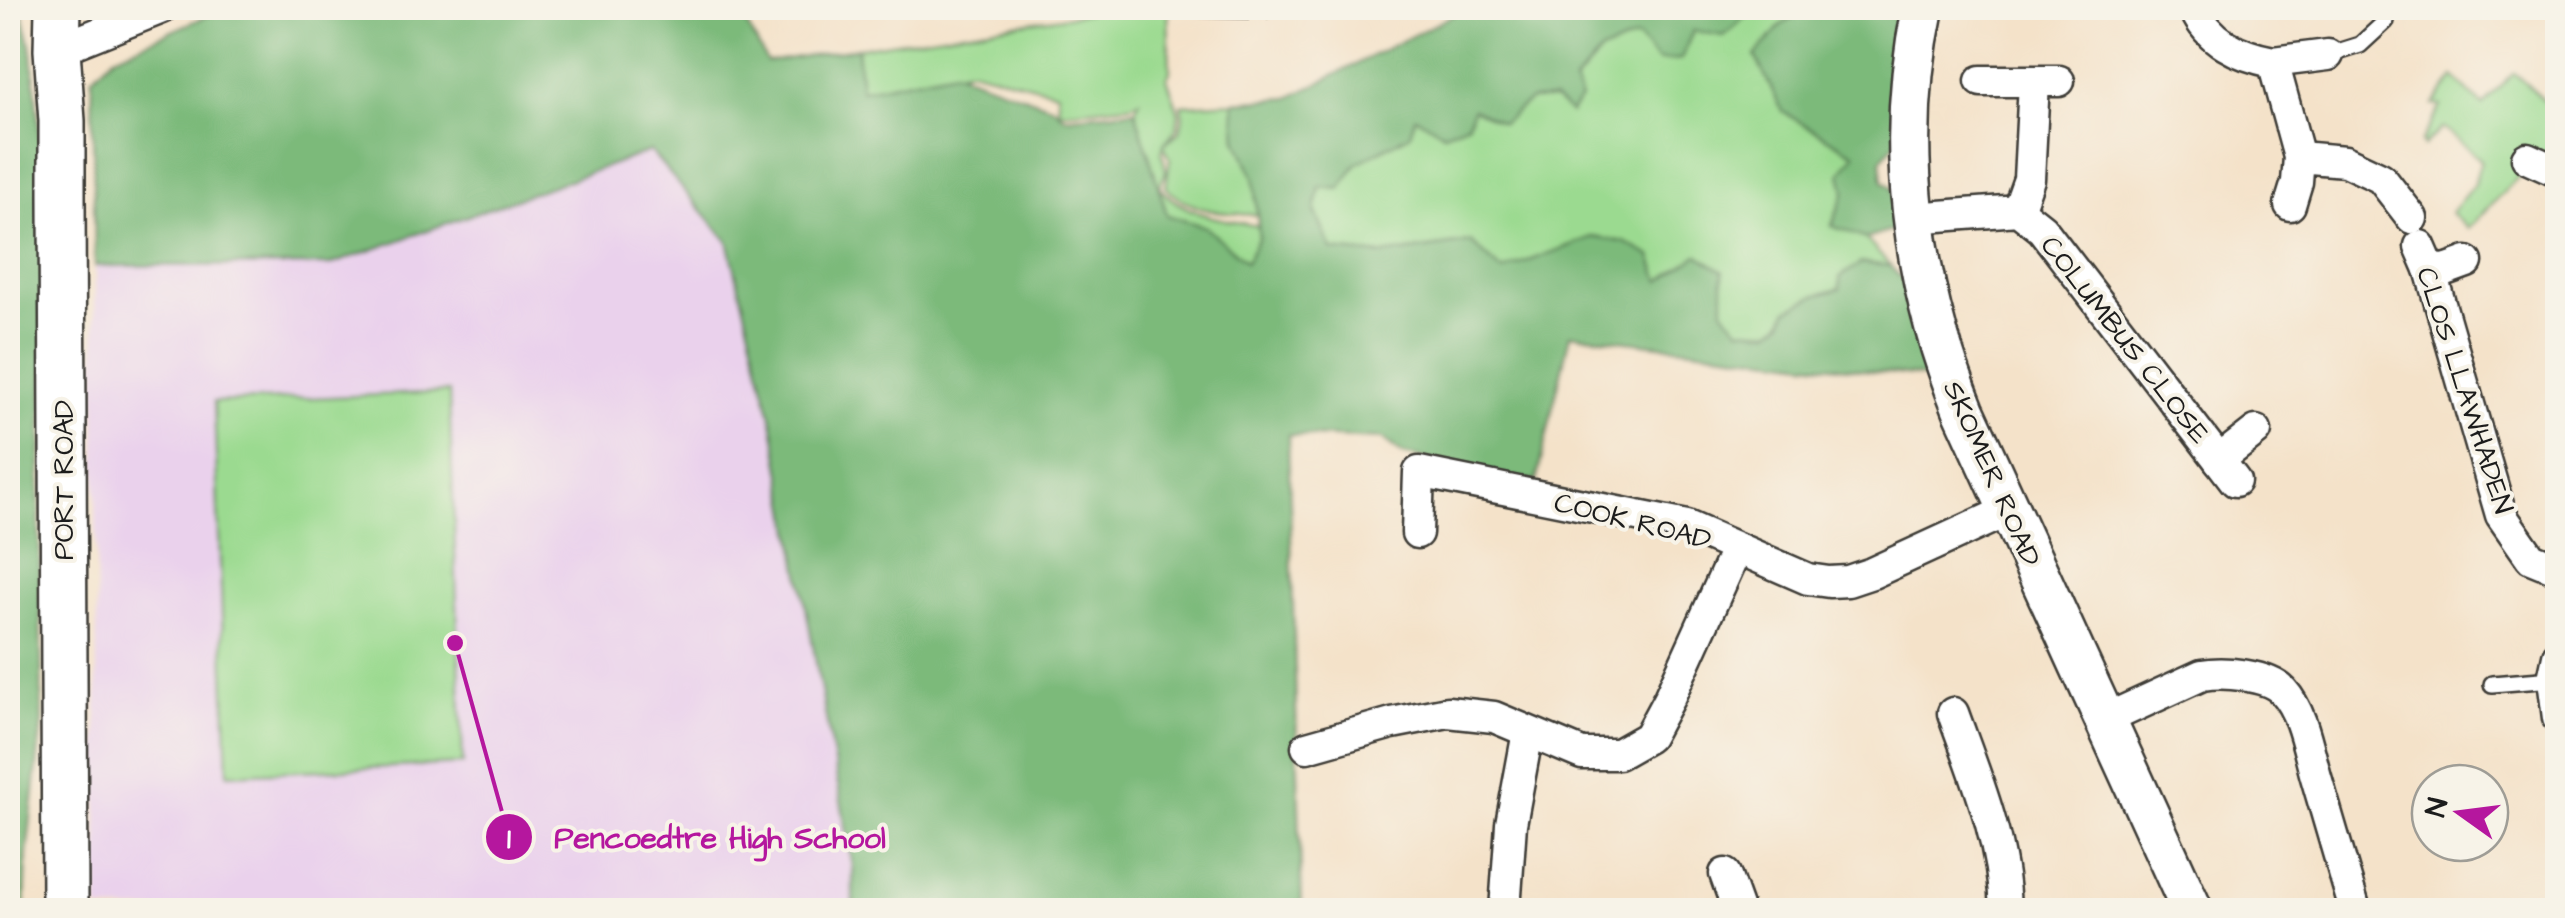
<svg xmlns="http://www.w3.org/2000/svg" width="2565" height="918" font-family="'Architects Daughter',sans-serif">
<rect width="100%" height="100%" fill="#f7f3e8"/>
<filter id="ink" filterUnits="userSpaceOnUse"><feTurbulence type="fractalNoise" baseFrequency=".01" numOctaves="2"/><feDisplacementMap in="SourceGraphic" scale="20" xChannelSelector="R" yChannelSelector="G"/><feConvolveMatrix kernelMatrix="1 2 1 2 8 2 1 2 1" color-interpolation-filters="sRGB"/></filter>
<filter id="wash" filterUnits="userSpaceOnUse"><feTurbulence type="fractalNoise" baseFrequency=".0048" numOctaves="4" result="noise"/><feDisplacementMap in="SourceGraphic" scale="40" xChannelSelector="R" yChannelSelector="G"/><feGaussianBlur stdDeviation="2.25" result="paint"/><feColorMatrix in="noise" values="0 0 0 0 0 0 0 0 0 0 0 0 0 0 0 0 0 1.4 0 .05"/><feComposite in="paint" operator="in"/></filter>
<g filter="url(#wash)">
<rect width="100%" height="100%" fill="#f4e2c9"/>
<!-- built -->
<polygon fill="#ead1ec" points="650,151 728,241 772,420 853,867 853,910 98,910 95,266 330,264"/>
<!-- green -->
<g fill="#9bda90" stroke="#5c7b56" stroke-width="2.5">
<path d="M1089,8H1168L1170,72L1167,78L1179,113L1177,128L1163,145L1180,131L1183,116L1181,105L1234,102L1237,139L1254,177L1257,215C1228,214 1186,211 1166,187L1170,158L1164,146L1162,151L1166,172L1159,188C1187,216 1221,219 1258,226L1259,237L1246,263L1206,227L1167,215L1135,110L1140,100L1131,105L1059,112L1057,92L971,69L860,90L857,48L1089,13Z"/>
<path d="M1753,8H1810L1781,25L1783,112L1856,154L1845,192L1832,225L1866,239L1890,266L1861,263L1840,289L1814,296L1788,310C1779,336 1763,330 1740,329L1722,310L1659,281L1624,242L1592,237L1502,271L1471,242L1382,255L1332,250L1315,211L1320,187L1340,189L1356,164L1410,134L1415,117L1530,100L1554,99L1574,83L1600,52L1637,37L1693,31Z"/>
<polygon points="2514,73 2549,105 2557,97 2557,150 2535,154 2525,170 2468,229 2451,213 2474,184 2481,160 2443,128 2423,146 2421,143 2441,106 2433,105 2454,77 2482,105"/>
<polygon points="449,392 463,764 228,774 214,402"/>
</g>
<!-- forest -->
<g fill="#7cba7a" stroke="#4c6b4b" stroke-width="2.5">
<polygon points="8,8 21,8 32,52 39,129 45,355 39,496 42,722 27,853 25,910 8,910"/>
<polygon points="225,8 738,8 767,62 857,48 861,90 954,71 1054,107 1065,117 1135,110 1167,215 1206,227 1246,262 1259,237 1254,177 1237,139 1234,102 1289,98 1453,15 1462,8 1756,8 1724,36 1693,31 1681,59 1658,61 1637,37 1601,52 1574,82 1581,99 1570,113 1554,99 1530,100 1503,123 1473,109 1468,123 1444,133 1415,117 1410,134 1356,164 1340,189 1320,187 1315,211 1332,250 1382,255 1471,242 1502,271 1592,237 1624,242 1651,256 1660,281 1698,255 1723,271 1723,310 1740,329 1770,331 1783,322 1787,310 1814,296 1840,289 1840,277 1861,263 1890,266 1904,281 1930,378 1570,334 1536,482 1403,454 1383,439 1288,435 1302,910 853,910 853,867 772,420 728,241 650,151 330,265 95,266 92,77 114,56"/>
<polygon points="1810,8 1898,8 1893,16 1909,50 1898,139 1881,160 1883,181 1892,188 1898,229 1866,239 1832,226 1845,192 1841,173 1855,154 1783,112 1755,56 1781,25"/>
</g>
</g>
<g filter="url(#ink)">
<g fill="none" stroke-linecap="round" stroke-linejoin="round">
<defs>
<g id="lane">
<polyline points="1198,9 1264,10 1275,8"/>
<polyline points="2328,55 2360,45 2386,21"/>
<polyline points="2492,684 2553,679"/>
</g>
<g id="street">
<path d="M2194,8C2209,42 2238,55 2273,62L2299,157L2297,182L2290,205"/>
<polyline points="57,50 162,8"/>
<polyline points="2273,62 2328,55"/>
<polyline points="1981,81 2059,81"/>
<polyline points="2299,157 2345,161 2381,178 2412,218"/>
<polyline points="2527,158 2558,172"/>
<polyline points="2018,210 2029,179 2034,82"/>
<polyline points="1913,218 2018,210 2042,229 2219,460"/>
<polyline points="2420,246 2430,269 2501,515 2531,558 2558,569"/>
<polyline points="2430,269 2445,270 2467,262"/>
<polyline points="2235,481 2219,460 2256,431"/>
<polyline points="1417,533 1419,472 1687,526 1808,579 1829,582 1848,581 1872,573 2009,510"/>
<polyline points="2558,656 2553,679 2558,718"/>
<path d="M1953,713C1976,777 2003,841 2005,910"/>
<path d="M2104,720L2202,675C2223,671 2268,675 2283,691C2303,713 2308,749 2316,777C2329,821 2342,866 2355,910"/>
<polyline points="1307,747 1392,723 1448,712 1494,717 1582,754 1618,754 1648,737 1669,698 1737,548"/>
<polyline points="1725,874 1738,910"/>
<polyline points="1505,910 1511,824 1528,732"/>
</g>
<path id="secondary" d="M1923,8C1894,143 1912,283 1964,411L2192,910"/>
<polyline id="primary" points="58,8 57,50 62,121 62,196 65,910"/>
</defs>
<!-- lane casing -->
<use href="#lane" stroke="#3c3a36" stroke-width="20"/>
<!-- street casing -->
<use href="#street" stroke="#3c3a36" stroke-width="35"/>
<!-- secondary casing -->
<use href="#secondary" stroke="#3c3a36" stroke-width="45"/>
<!-- primary casing -->
<use href="#primary" stroke="#3c3a36" stroke-width="50"/>
<!-- lane -->
<use href="#lane" stroke="#fff" stroke-width="15"/>
<!-- street -->
<use href="#street" stroke="#fff" stroke-width="30"/>
<!-- secondary -->
<use href="#secondary" stroke="#fff" stroke-width="40"/>
<!-- primary -->
<use href="#primary" stroke="#fff" stroke-width="45"/>
</g>
</g>
<g text-anchor="middle" stroke-width="8" stroke-linejoin="round" paint-order="stroke">
<!-- street labels -->
<g font-size="28" fill="#1c1c1c" stroke="#f7f3e8">
<text transform="translate(2126 339) rotate(52)" y="10">COLUMBUS CLOSE</text>
<text transform="translate(2466 390) rotate(72)" y="10">CLOS LLAWHADEN</text>
<text transform="translate(1993 473) rotate(66)" y="10">SKOMER ROAD</text>
<text transform="translate(63 480) rotate(-90)" y="10">PORT ROAD</text>
<text transform="translate(1633 520) rotate(14)" y="10">COOK ROAD</text>
</g>
</g>
<!-- callouts -->
<path fill="none" stroke="#b5179e" stroke-width="4" d="M455 643L509 837"/>
<g fill="#b5179e" stroke="#f7f3e8" stroke-width="4">
<circle cx="455" cy="643" r="10"/>
<circle cx="509" cy="837" r="25"/>
</g>
<g font-size="30" text-anchor="middle" font-weight="bold" fill="#fff">
<text x="509" y="848">1</text>
</g>
<g font-size="30" text-anchor="middle" font-weight="bold" fill="#b5179e" stroke="#f7f3e8" stroke-width="8" stroke-linejoin="round" paint-order="stroke">
<text x="720" y="848">Pencoedtre High School</text>
</g>
<!-- margin -->
<rect width="2565" height="918" fill="none" stroke="#f7f3e8" stroke-width="40"/>
<!-- north arrow -->
<g transform="translate(2460 813) rotate(284)"><circle r="48" fill="#f7f3e8" stroke="#9f9d96" stroke-width="2.5"/>
<path d="M0-8L18 38L0 25L-18 38Z" fill="#b5179e"/>
<text y="-15" font-size="28" font-weight="bold" text-anchor="middle" fill="#1c1c1c">N</text>
</g>
</svg>
